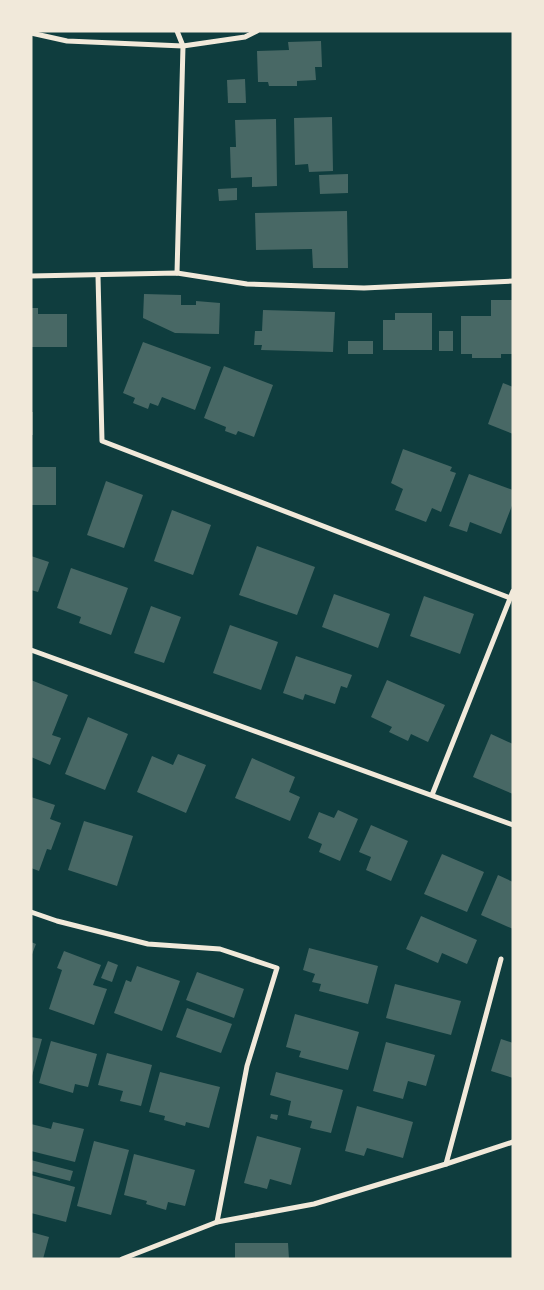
<svg xmlns="http://www.w3.org/2000/svg" width="544" height="1290" font-family="'Source Sans 3',sans-serif">
<rect width="100%" height="100%" fill="#0f3d3e"/>
<!-- building -->
<g fill="#486865">
<polygon points="321,41 322,67 315,67 316,80 297,81 297,86 269,86 268,82 258,82 257,51 289,50 288,42"/>
<polygon points="245,79 246,103 228,103 227,80"/>
<polygon points="332,117 333,171 309,172 308,164 295,165 294,118"/>
<polygon points="276,119 277,186 252,187 252,177 231,178 230,147 236,147 235,120"/>
<polygon points="348,174 348,193 320,194 319,175"/>
<polygon points="237,188 237,200 219,201 218,189"/>
<polygon points="347,211 348,268 313,268 312,249 256,250 255,213"/>
<polygon points="144,294 181,295 181,305 196,305 196,301 220,303 219,334 175,333 143,318"/>
<polygon points="491,300 512,300 512,354 501,354 501,358 472,358 472,354 461,354 461,316 491,316"/>
<polygon points="31,308 38,308 38,314 67,314 67,347 31,347"/>
<polygon points="263,310 335,312 333,352 261,350 262,345 254,345 255,331 262,331"/>
<polygon points="395,313 432,313 432,350 383,350 383,320 395,320"/>
<rect x="439" y="331" width="14" height="20"/>
<rect x="348" y="341" width="25" height="13"/>
<polygon points="143,342 211,367 195,410 162,397 158,406 150,403 148,409 133,403 135,398 123,393"/>
<polygon points="224,366 273,385 254,437 238,431 236,435 225,431 226,427 204,418"/>
<polygon points="503,383 513,387 513,434 488,424"/>
<rect x="31" y="412" width="2" height="23"/>
<polygon points="403,449 452,467 450,471 456,473 441,512 432,508 426,522 395,510 403,489 391,483"/>
<rect x="31" y="467" width="25" height="38"/>
<polygon points="469,474 513,490 513,503 501,534 470,522 467,532 449,526"/>
<polygon points="106,481 143,495 124,548 87,535"/>
<polygon points="172,510 211,525 193,575 154,561"/>
<polygon points="257,546 315,567 297,615 239,595"/>
<polygon points="31,556 49,562 38,592 31,590"/>
<polygon points="71,568 128,588 111,635 79,623 81,617 57,608"/>
<polygon points="334,594 390,614 378,648 322,627"/>
<polygon points="424,596 474,614 460,654 410,636"/>
<polygon points="151,606 181,617 164,663 134,653"/>
<polygon points="230,625 278,642 261,690 213,673"/>
<polygon points="296,656 352,675 347,688 341,686 335,704 305,694 303,700 283,693"/>
<polygon points="31,680 68,695 52,735 61,738 50,765 31,757"/>
<polygon points="387,680 445,705 428,742 411,734 408,741 389,732 392,727 371,717"/>
<polygon points="88,717 128,734 105,790 65,774"/>
<polygon points="491,734 513,744 513,794 473,777"/>
<polygon points="178,754 206,765 186,813 137,792 152,756 173,765"/>
<polygon points="252,758 295,777 289,792 300,797 290,821 235,798"/>
<polygon points="31,797 55,805 50,819 61,823 51,850 47,849 39,871 31,868"/>
<polygon points="338,810 358,819 340,861 319,852 322,844 308,838 319,812 334,818"/>
<polygon points="84,821 133,836 117,886 68,870"/>
<polygon points="371,825 408,841 391,881 366,870 371,857 359,852"/>
<polygon points="442,854 484,872 467,912 424,894"/>
<polygon points="498,875 513,882 513,929 481,915"/>
<polygon points="421,916 477,940 467,964 442,953 438,963 406,949"/>
<polygon points="31,942 36,944 31,957"/>
<polygon points="309,948 378,966 368,1004 319,991 321,984 312,982 315,974 303,970"/>
<polygon points="64,951 101,965 93,985 107,989 94,1025 49,1009 62,970 57,968"/>
<polygon points="108,961 118,965 112,982 101,978"/>
<polygon points="137,966 180,981 162,1031 114,1013 126,980 131,982"/>
<polygon points="197,972 244,989 234,1018 186,1000"/>
<polygon points="395,984 461,1001 451,1035 386,1018"/>
<polygon points="187,1008 232,1024 221,1053 176,1037"/>
<polygon points="295,1014 359,1032 348,1070 299,1057 301,1051 286,1047"/>
<polygon points="31,1037 42,1039 32,1076 31,1075"/>
<polygon points="501,1039 513,1043 513,1078 491,1071"/>
<polygon points="51,1041 97,1054 88,1087 75,1084 73,1093 39,1083"/>
<polygon points="386,1042 435,1055 426,1086 408,1081 403,1099 373,1091"/>
<polygon points="107,1053 152,1065 141,1106 120,1101 123,1091 98,1085"/>
<polygon points="160,1072 220,1087 209,1128 186,1122 185,1126 164,1120 165,1116 149,1112"/>
<polygon points="276,1072 343,1090 331,1133 310,1128 312,1121 288,1115 291,1101 270,1095"/>
<polygon points="357,1106 413,1122 403,1158 367,1148 364,1156 345,1151"/>
<polygon points="271,1114 278,1115 277,1120 270,1118"/>
<polygon points="53,1122 84,1129 75,1162 31,1151 31,1124 51,1129"/>
<polygon points="257,1136 301,1148 291,1185 270,1179 267,1189 244,1183"/>
<polygon points="94,1141 129,1150 111,1215 77,1206"/>
<polygon points="134,1154 195,1170 185,1206 168,1202 166,1210 146,1204 147,1201 124,1195"/>
<polygon points="31,1160 73,1171 70,1181 31,1171"/>
<polygon points="31,1175 75,1187 66,1222 31,1213"/>
<polygon points="31,1232 49,1237 43,1259 31,1259"/>
<polygon points="235,1243 288,1243 289,1259 235,1259"/>
</g>
<g fill="none" stroke-linecap="round" stroke-linejoin="round">
<!-- minor -->
<g stroke="#f1e9da" stroke-width="5">
<polyline points="177,31 183,46 177,273"/>
<polyline points="31,33 67,41 183,46 245,37 257,31"/>
<polyline points="31,276 177,273 247,284 364,288 513,281"/>
<polyline points="98,276 102,441 510,598"/>
<polyline points="31,650 513,825"/>
<polyline points="432,795 513,591"/>
<polyline points="31,912 57,921 148,944 220,949 277,968 247,1066 217,1222"/>
<polyline points="446,1164 501,959"/>
<polyline points="122,1259 217,1222 314,1204 446,1164 513,1142"/>
</g>
</g>
<!-- border -->
<rect width="544" height="1290" fill="none" stroke="#f1e9da" stroke-width="65"/>
</svg>
